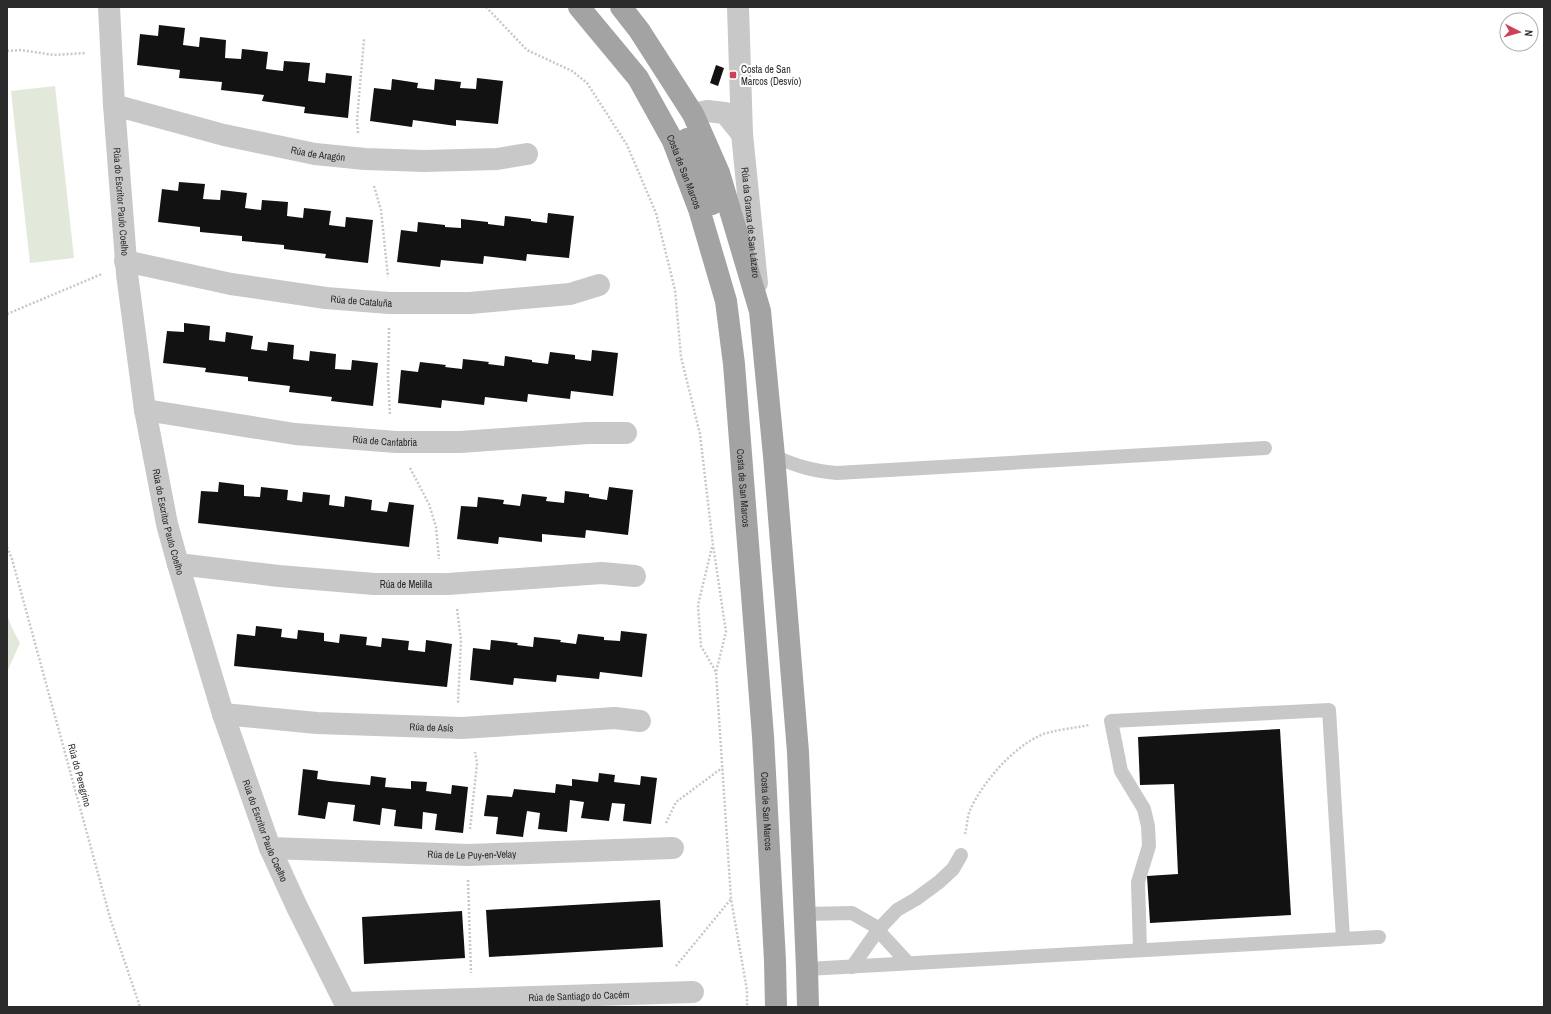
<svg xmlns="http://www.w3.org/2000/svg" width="1551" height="1014" font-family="'Archivo Narrow',sans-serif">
<rect width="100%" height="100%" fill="#fff"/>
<!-- green -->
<g fill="#e2e8da">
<polygon points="55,86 74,258 30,263 11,91"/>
<polygon points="7,615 13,630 20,643 7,672"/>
</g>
<!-- building -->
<g fill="#121212">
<polygon points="159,25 185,28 183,45 199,47 200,37 226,40 225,58 241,59 242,49 268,52 266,69 283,71 284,61 310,63 308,81 325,83 326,73 352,76 348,118 304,113 305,107 262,101 264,95 221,90 222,82 179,78 180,70 137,65 140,34 158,36"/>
<polygon points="716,65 724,68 718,86 710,83"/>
<polygon points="477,78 503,81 498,124 456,120 456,126 413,120 412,127 370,121 374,88 391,90 392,79 418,83 417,88 434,90 435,79 461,82 460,88 476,89"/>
<polygon points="179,182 205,184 203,199 220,200 221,190 247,193 245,208 261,210 262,200 288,202 287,216 303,218 304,208 331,211 329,225 345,227 346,217 373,220 368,263 325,258 326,254 284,249 284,245 242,241 242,236 200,232 200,227 158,222 162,189 178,191"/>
<polygon points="548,213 574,216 569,258 527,254 526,261 484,256 483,264 441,260 440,267 397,262 401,230 417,232 418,222 445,225 445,227 461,228 461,219 488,222 488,224 504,226 505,216 531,219 531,221 547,223"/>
<polygon points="184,323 210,326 209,340 225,342 226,332 253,336 251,349 267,351 268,342 294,345 293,359 309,361 310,351 336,354 335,369 351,370 352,360 378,363 373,406 331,401 332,397 289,392 290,386 248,381 248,377 205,372 206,368 163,363 167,331 184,332"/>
<polygon points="592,350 618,353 613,396 571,391 570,399 528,394 527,402 485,397 484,405 442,400 441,408 398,403 401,370 418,372 420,362 446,365 445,367 462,369 463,359 489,362 488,364 504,366 505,356 532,360 532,362 548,364 550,352 575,355 575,359 591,361"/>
<polygon points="219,482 244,485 244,496 260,497 261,487 288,490 287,500 302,502 303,492 330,495 329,505 344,507 345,496 372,500 371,510 387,512 389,502 414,505 409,547 198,523 201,491 218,492"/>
<polygon points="609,487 633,490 628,535 586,530 585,538 542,534 542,542 499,537 498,544 457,539 461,506 477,507 478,497 504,500 503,504 520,506 522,494 547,497 546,501 564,503 565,491 589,494 589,497 607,500"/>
<polygon points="256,626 282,629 281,637 297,639 298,630 324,633 324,641 339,643 340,634 367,637 366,645 381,647 382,638 409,641 408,650 425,652 426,640 452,644 447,687 234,666 237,634 255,636"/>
<polygon points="621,631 647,634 642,677 600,672 599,679 557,675 556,682 514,678 513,685 470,680 473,648 490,650 491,640 518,643 517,645 533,647 534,637 561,640 560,642 576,644 578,634 604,637 604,640 620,641"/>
<polygon points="1280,729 1291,915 1150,923 1147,876 1178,874 1174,784 1140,785 1138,737"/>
<polygon points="303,769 318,771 317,779 330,781 370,785 371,776 386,778 385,787 411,789 411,781 427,782 426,791 451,794 452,785 468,787 463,833 435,830 437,814 423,812 422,829 394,826 396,810 382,808 380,825 353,821 355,805 328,802 325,819 298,815"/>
<polygon points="599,773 615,775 614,782 640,785 641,776 657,778 651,824 623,821 625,804 612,803 609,821 581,818 584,802 570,800 567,832 538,829 540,813 527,811 523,837 496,834 498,817 484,816 487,795 512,797 514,789 555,793 556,784 572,786 572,779 598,782"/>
<polygon points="660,900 663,947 489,957 486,910"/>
<polygon points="462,911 465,958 364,964 362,917"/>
</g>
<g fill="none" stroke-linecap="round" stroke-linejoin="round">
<!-- path -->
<g stroke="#c8c8c8" stroke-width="2.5" stroke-dasharray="2 2" stroke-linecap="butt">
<polyline points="486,7 527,50 572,71 587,83 627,145 656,213 675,290 681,357 700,434 713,545 726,632 716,672 731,899 747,990 747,1007"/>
<polyline points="7,51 20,50 54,55 85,53"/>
<polyline points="358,133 357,120 364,39"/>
<polyline points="374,186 381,210 388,277"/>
<polyline points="7,314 102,274"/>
<polyline points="389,328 388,378 390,415"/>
<polyline points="410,468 429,504 436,527 439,559"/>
<polyline points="7,547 12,559 111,921 140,1007"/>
<polyline points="712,547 698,605 701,646 716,672"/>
<polyline points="457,609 461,640 458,703"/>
<polyline points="666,823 676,802 722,768"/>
<polyline points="470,829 477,763 475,752"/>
<path d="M965,834C967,827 967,817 970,810C983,782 1012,748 1041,735C1053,730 1076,728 1089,725"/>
<polyline points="468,880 471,973"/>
<polyline points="676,966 731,899"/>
</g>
<!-- lane -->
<g stroke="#c8c8c8" stroke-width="14">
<path d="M774,456C796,466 813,471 837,473L1265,448"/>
<polyline points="805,914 852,913 873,925 908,963"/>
<polyline points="1140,950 1138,882 1149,846 1148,826 1144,809 1121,771 1111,721 1329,710 1343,938"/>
<polyline points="852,967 878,930 897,910 916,899 939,882 953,869 961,855"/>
<polyline points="807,969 1379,937"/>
</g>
<!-- street -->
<g stroke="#c8c8c8" stroke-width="22">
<path id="s1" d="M109,7L114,105L127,274L145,410L167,524L178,564L223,714L270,848L297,907L347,1007"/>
<path id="s2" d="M738,7L742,134L757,283"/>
<path id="s3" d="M114,105L224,135L315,154L365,159L425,161L497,159L527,154"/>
<polyline points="693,114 707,111 725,113 742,134"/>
<path id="s4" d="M125,261L231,284L326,298L389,303H470L570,294L599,285"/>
<path id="s5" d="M145,410L295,434L396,442H460L588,433H626"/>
<path id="s6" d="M178,564L279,576L374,584H448L602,573L635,576"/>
<path id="s7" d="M223,714L317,723L462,728L615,718L640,721"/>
<path id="s8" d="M270,848L468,855L673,848"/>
<path id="s9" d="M345,1003L693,992"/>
</g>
<!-- primary -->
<g stroke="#a3a3a3" stroke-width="22">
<path id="s10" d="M579,7L638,78L673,141L699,209L726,301L734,364L763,736L775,961L776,1007"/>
<polyline points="621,7 639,30 693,114 701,132 719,173 760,311 774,456 798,752 807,969 808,1007"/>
<polyline points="687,139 698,161 712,204"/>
</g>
</g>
<!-- markers -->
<rect fill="#cf4156" stroke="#fff" stroke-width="1.5" x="729" y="71" width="8" height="8" rx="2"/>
<g text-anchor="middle" stroke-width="4" stroke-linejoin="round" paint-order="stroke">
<!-- poi labels -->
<g font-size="10" fill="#2b2b2b" stroke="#fff" text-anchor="start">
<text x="741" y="73">Costa de San<tspan x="741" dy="12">Marcos (Desvío)</tspan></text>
</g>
<!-- street labels -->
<g font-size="10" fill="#2b2b2b" stroke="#fff">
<text dy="4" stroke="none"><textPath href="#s3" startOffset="210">Rúa de Aragón</textPath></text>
<text dy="4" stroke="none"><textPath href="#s10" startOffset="197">Costa de San Marcos</textPath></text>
<text dy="4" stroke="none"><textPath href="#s1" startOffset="195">Rúa do Escritor Paulo Coelho</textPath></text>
<text dy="4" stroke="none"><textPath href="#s2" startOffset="216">Rúa da Granxa de San Lázaro</textPath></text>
<text dy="4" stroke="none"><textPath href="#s4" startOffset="240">Rúa de Cataluña</textPath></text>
<text dy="4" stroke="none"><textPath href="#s5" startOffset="242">Rúa de Cantabria</textPath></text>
<text dy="4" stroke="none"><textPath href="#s10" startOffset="521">Costa de San Marcos</textPath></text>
<text dy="4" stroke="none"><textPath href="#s1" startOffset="519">Rúa do Escritor Paulo Coelho</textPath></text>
<text dy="4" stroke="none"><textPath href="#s6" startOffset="229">Rúa de Melilla</textPath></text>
<text dy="4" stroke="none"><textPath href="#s7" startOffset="209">Rúa de Asís</textPath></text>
<text transform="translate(80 775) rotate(75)" y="4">Rúa do Peregrino</text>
<text dy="4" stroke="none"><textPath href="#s10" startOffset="845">Costa de San Marcos</textPath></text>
<text dy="4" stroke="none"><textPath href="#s1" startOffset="843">Rúa do Escritor Paulo Coelho</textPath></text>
<text dy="4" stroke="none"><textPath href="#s8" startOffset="202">Rúa de Le Puy-en-Velay</textPath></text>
<text dy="4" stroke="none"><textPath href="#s9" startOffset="234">Rúa de Santiago do Cacém</textPath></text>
</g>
</g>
<!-- border -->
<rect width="1551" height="1014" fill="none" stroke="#2b2b2b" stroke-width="16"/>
<!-- north arrow -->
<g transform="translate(1519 32) rotate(96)"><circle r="19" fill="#ffffff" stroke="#aaaaaa"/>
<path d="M0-3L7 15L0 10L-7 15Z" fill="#cf4156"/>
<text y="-6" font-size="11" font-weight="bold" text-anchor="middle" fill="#2b2b2b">N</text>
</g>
</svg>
